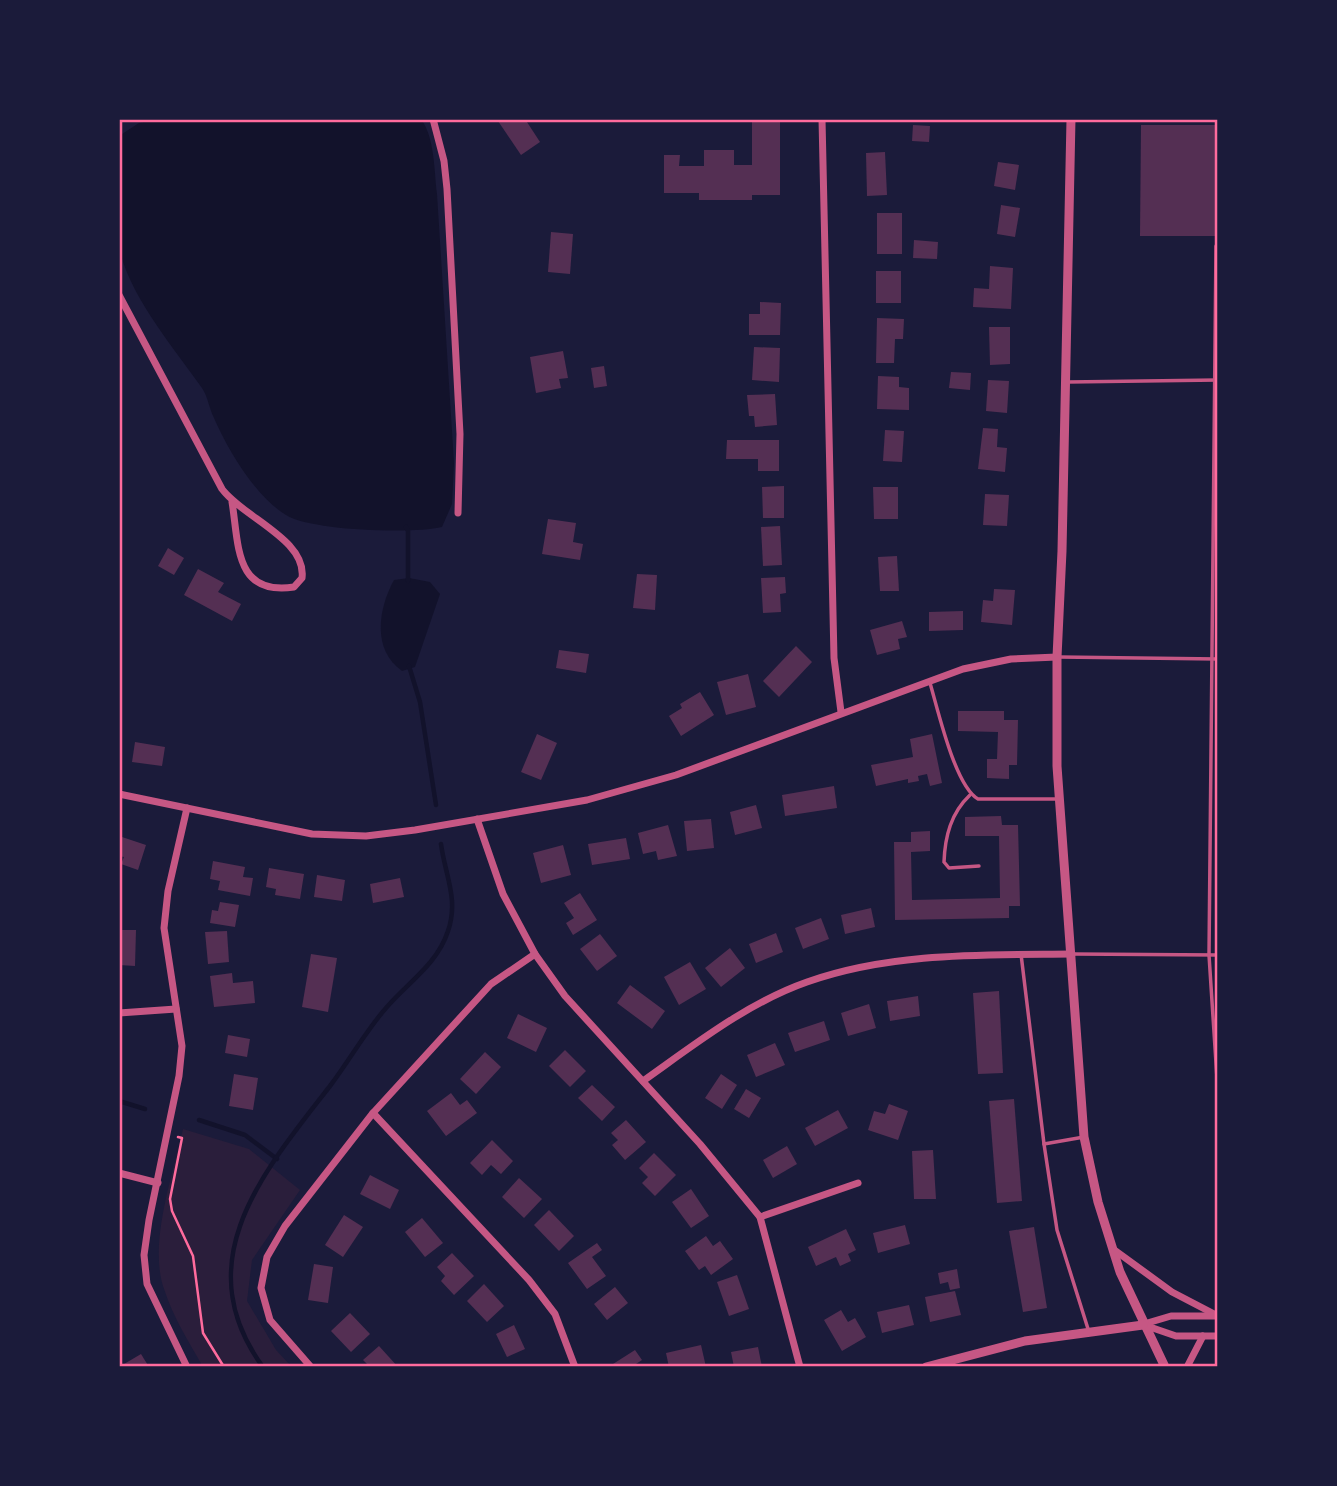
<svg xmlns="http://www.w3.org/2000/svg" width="1337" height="1486" font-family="Arial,sans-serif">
<rect width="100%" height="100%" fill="#1b1b3a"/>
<!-- green -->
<path fill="#2a1e3b" d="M183,1129L249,1149L300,1190L252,1260L247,1301L276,1350L292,1367H203C189,1342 173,1317 164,1289C148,1244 173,1175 183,1129Z"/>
<!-- water -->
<g fill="#12122b">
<path d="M158,119H421C435,138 434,171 437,194L454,463L452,504L442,527C413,534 311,531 286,515C255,496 228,450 214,418C209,408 208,397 202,388C174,348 130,297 119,248C114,226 118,160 119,136L139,123Z"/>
<path d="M409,578L430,582L440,594L415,667L402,671C372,650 378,609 394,580Z"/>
</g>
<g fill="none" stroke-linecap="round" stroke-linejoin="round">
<!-- stream -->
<g stroke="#12122b" stroke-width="4.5">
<polyline points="406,527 408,531 408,581"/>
<polyline points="409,666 420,702 436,805"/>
<polyline points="119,1101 145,1109"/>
<polyline points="199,1120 245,1135 277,1159"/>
<path d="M263,1367C185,1261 265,1170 330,1086C349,1061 365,1032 386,1008C407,983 437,965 448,931C459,899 445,875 441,844"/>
</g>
</g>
<!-- building -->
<g fill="#542f53">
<polygon points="501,119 525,119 540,142 521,155 498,121"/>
<polygon points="752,119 780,119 780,195 752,195 752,200 699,200 699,193 664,193 664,155 680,155 679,166 704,166 704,150 734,150 734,165 752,165"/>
<polygon points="913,125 930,126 929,142 912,141"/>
<polygon points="1141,125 1218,125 1218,236 1140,236"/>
<polygon points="885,152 887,195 867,196 866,153"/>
<polygon points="998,162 1019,165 1015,190 994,186"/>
<polygon points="1001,205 1020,208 1015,237 997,234"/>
<rect x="877" y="213" width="25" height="41"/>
<polygon points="551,232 573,234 570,274 548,272"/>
<polygon points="914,240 938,242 937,259 913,258"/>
<polygon points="990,266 1013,268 1011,309 973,307 974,288 989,289"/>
<rect x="876" y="271" width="25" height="32"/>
<polygon points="760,302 781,303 780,335 749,335 749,314 760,314"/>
<polygon points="877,318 904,319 903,339 895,339 894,363 876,363"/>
<polygon points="989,327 1010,327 1010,364 990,365"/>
<polygon points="754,347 780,348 779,382 752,380"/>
<polygon points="563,351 568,378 559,379 561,388 536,393 530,357"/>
<polygon points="604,366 607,386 594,388 591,368"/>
<polygon points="951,372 971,373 970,390 949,388"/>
<polygon points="878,376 899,377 899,387 909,388 909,410 877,409"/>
<polygon points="988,380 1009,381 1007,413 986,411"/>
<polygon points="775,394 777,425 755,427 754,416 749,416 747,395"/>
<polygon points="983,428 998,429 997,447 1007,448 1005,472 978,469"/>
<polygon points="885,430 904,431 902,462 883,461"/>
<polygon points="727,440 779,440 779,471 758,471 758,459 726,459"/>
<polygon points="784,486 784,518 763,518 762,487"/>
<polygon points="873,487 898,487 898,519 874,519"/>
<polygon points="985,494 1009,495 1007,526 983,525"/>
<polygon points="548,519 576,523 573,542 583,544 580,560 542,554"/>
<polygon points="780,526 782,565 763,566 761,527"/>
<polygon points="168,548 184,558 174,575 158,566"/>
<polygon points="897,556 899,591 880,591 878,557"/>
<polygon points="198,569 224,583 218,592 241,604 232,621 184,595"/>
<polygon points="637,574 657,575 655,610 633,608"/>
<polygon points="785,577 786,593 780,594 781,612 763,613 761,578"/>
<polygon points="994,589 1015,590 1012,625 981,622 983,600 993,601"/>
<polygon points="963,611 963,630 929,631 929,612"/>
<polygon points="902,621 907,637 898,639 900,649 877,655 870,630"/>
<polygon points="796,646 812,662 779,697 763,681"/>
<polygon points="559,650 589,654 586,673 556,668"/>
<polygon points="748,674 756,707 726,715 717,682"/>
<polygon points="700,692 714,715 681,736 669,716 682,708 680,704"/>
<polygon points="958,711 1004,711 1004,720 1018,720 1017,765 1009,765 1009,779 987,778 987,759 997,759 998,732 958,731"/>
<polygon points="537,734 557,743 541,780 521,772"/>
<polygon points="932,734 942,783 930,786 927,774 918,776 919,781 908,783 908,779 876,786 871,765 913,757 910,739"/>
<polygon points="135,742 165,747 162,766 132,762"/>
<polygon points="834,786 837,808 785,816 782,795"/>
<polygon points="756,805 762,828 735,835 730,812"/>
<polygon points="1001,816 1002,825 1018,825 1020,906 1009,906 1009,918 895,920 894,842 911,842 911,832 930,831 930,851 911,852 912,900 1000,898 999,836 965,836 965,817"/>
<polygon points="711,819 714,848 687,851 684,821"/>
<polygon points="668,825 677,856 658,860 656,851 643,854 638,833"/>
<polygon points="119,836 146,845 138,870 121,864 124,857 119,856"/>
<polygon points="626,838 630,859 592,865 588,844"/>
<polygon points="563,845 571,875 541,883 533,853"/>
<polygon points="213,861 245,867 243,877 253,878 250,896 218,890 220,881 210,879"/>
<polygon points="269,868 304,874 300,899 275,895 276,889 266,887"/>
<polygon points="317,875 345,880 342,901 314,897"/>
<polygon points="400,878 404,897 373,903 370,884"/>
<polygon points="580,893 597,920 573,935 566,923 574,918 564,903"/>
<polygon points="220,902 239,905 235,927 210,923 212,910 218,911"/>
<polygon points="871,908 875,927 845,934 841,915"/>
<polygon points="821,918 829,939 803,949 795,928"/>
<polygon points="119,930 136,930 135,966 119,965"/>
<polygon points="227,931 229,962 208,964 205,932"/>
<polygon points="776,933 783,952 756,963 749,944"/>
<polygon points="600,934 617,956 597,971 580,949"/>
<polygon points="730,948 745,968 721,987 705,968"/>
<polygon points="311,954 337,958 328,1012 302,1007"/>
<polygon points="690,962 706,989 679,1005 664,977"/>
<polygon points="232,973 233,983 253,981 255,1003 214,1007 210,976"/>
<polygon points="630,985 665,1011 652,1029 617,1003"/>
<polygon points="999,991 1003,1073 978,1074 973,993"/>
<polygon points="918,996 920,1016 890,1021 887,1001"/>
<polygon points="869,1004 876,1028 848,1036 841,1013"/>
<polygon points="518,1014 547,1028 536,1052 507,1038"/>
<polygon points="824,1021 830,1040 795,1052 788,1033"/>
<polygon points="228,1035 250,1039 247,1057 225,1053"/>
<polygon points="775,1043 785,1065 756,1077 747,1055"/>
<polygon points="565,1050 586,1071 570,1087 549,1066"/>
<polygon points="485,1052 501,1067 476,1094 460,1079"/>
<polygon points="234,1074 258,1078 253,1110 229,1106"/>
<polygon points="721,1074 737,1085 722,1109 705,1098"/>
<polygon points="592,1085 615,1107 602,1121 578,1098"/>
<polygon points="746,1089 761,1098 749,1118 734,1109"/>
<polygon points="451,1093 460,1105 467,1100 477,1113 446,1136 427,1111"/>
<polygon points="1014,1099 1022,1201 997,1203 989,1101"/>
<polygon points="889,1104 908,1111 898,1140 868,1130 874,1111 885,1114"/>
<polygon points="838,1110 848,1128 815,1146 805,1128"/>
<polygon points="626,1120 646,1142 625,1160 612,1145 618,1140 611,1133"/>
<polygon points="492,1140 513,1161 501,1174 491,1165 482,1175 470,1163"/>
<polygon points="787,1146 797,1164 773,1178 763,1160"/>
<polygon points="933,1150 936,1199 914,1199 912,1151"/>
<polygon points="654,1153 676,1175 655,1196 642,1183 648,1177 639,1168"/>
<polygon points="370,1175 399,1190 390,1209 360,1194"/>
<polygon points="519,1178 542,1199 524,1218 502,1197"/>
<polygon points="691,1189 709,1216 691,1228 672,1202"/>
<polygon points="549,1210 574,1236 559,1251 534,1225"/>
<polygon points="344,1215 363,1227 343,1257 325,1245"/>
<polygon points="422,1218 443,1243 425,1257 405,1232"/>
<polygon points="905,1225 910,1244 878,1253 873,1233"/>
<polygon points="1034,1227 1047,1308 1023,1312 1009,1231"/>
<polygon points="846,1229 856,1250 848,1254 851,1261 840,1266 836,1257 816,1266 808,1247"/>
<polygon points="706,1236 713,1246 720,1241 733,1259 711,1275 705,1266 699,1270 685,1251"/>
<polygon points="597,1243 602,1250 592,1257 606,1276 587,1289 568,1263"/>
<polygon points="452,1253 474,1276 454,1295 441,1281 445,1276 437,1267"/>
<polygon points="314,1264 333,1267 328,1303 308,1300"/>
<polygon points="957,1269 960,1288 950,1290 948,1282 940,1284 938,1273"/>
<polygon points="737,1275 749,1309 729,1316 717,1282"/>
<polygon points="484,1284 504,1306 487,1322 467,1301"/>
<polygon points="615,1287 628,1303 607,1320 594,1304"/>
<polygon points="955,1291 961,1315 930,1322 925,1297"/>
<polygon points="909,1305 914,1325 882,1333 877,1312"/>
<polygon points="841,1310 848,1322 855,1318 866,1337 842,1351 824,1320"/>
<polygon points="350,1313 370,1334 351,1352 331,1331"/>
<polygon points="514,1325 525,1349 507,1357 496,1334"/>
<polygon points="701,1345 706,1367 669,1367 666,1353"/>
<polygon points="379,1346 398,1367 370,1367 363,1360"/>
<polygon points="758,1347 762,1367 734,1367 731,1352"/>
<polygon points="635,1350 642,1360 636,1364 638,1367 615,1367 613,1364"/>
<polygon points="141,1354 149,1367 119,1367"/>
</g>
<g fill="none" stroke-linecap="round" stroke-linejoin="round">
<!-- path -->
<polyline stroke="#ff6b9d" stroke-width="2.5" points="178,1137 182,1138 170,1199 172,1211 193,1256 203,1333 224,1367"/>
<!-- service -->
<g stroke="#c65784" stroke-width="3.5">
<polyline points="1216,246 1209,955 1218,1094"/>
<polyline points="1068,382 1218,380"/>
<polyline points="1059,657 1218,659"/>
<path d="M930,683C938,710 955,786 978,799H1059"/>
<path d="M970,795C951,813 945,836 944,862L949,868L979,866"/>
<polyline points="1021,954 1044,1144 1084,1137"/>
<polyline points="1073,954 1218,955"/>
<polyline points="1044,1144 1057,1230 1089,1332"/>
</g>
<!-- minor -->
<g stroke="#c65784" stroke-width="7">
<polyline points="433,119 444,161 447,189 460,434 458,513"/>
<polyline points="822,119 834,658 841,712"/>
<path d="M119,295L222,489C244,518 307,540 302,578L294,587C234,596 239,544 232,502"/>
<polyline points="119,794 312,834 366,836 415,830 587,800 676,775 963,669 1011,659 1057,657"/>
<polyline points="477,819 503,894 535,954 565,996 700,1144 760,1217 800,1367"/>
<polyline points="119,1013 176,1009"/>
<path d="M643,1081C694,1045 747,1003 807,982C892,952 983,955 1072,954"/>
<polyline points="373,1113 529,1280 555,1314 575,1367"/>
<polyline points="119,1173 158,1183"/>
<polyline points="760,1217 858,1183"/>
<polyline points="1113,1249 1172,1292 1218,1316"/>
<polyline points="1144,1324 1171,1316 1215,1316"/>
<polyline points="1144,1325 1176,1336 1218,1336"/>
<polyline points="187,1367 147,1284 144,1255 149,1220 179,1076 182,1046 164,928 168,891 187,808"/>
<polyline points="311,1367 270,1320 261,1288 267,1257 285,1226 373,1113 491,984 535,954"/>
<polyline points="1187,1367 1203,1336"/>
</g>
<!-- tertiary -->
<g stroke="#c65784" stroke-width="9">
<polyline points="1071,119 1062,551 1057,657 1057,766 1084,1137 1098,1202 1120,1272 1165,1367"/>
<polyline points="926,1367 1025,1341 1143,1325"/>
</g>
</g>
<!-- border -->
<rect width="1337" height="1486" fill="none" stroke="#1b1b3a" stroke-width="242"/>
<rect x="121" y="121" width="1095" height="1244" fill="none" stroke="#ff6b9d" stroke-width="2.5"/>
</svg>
